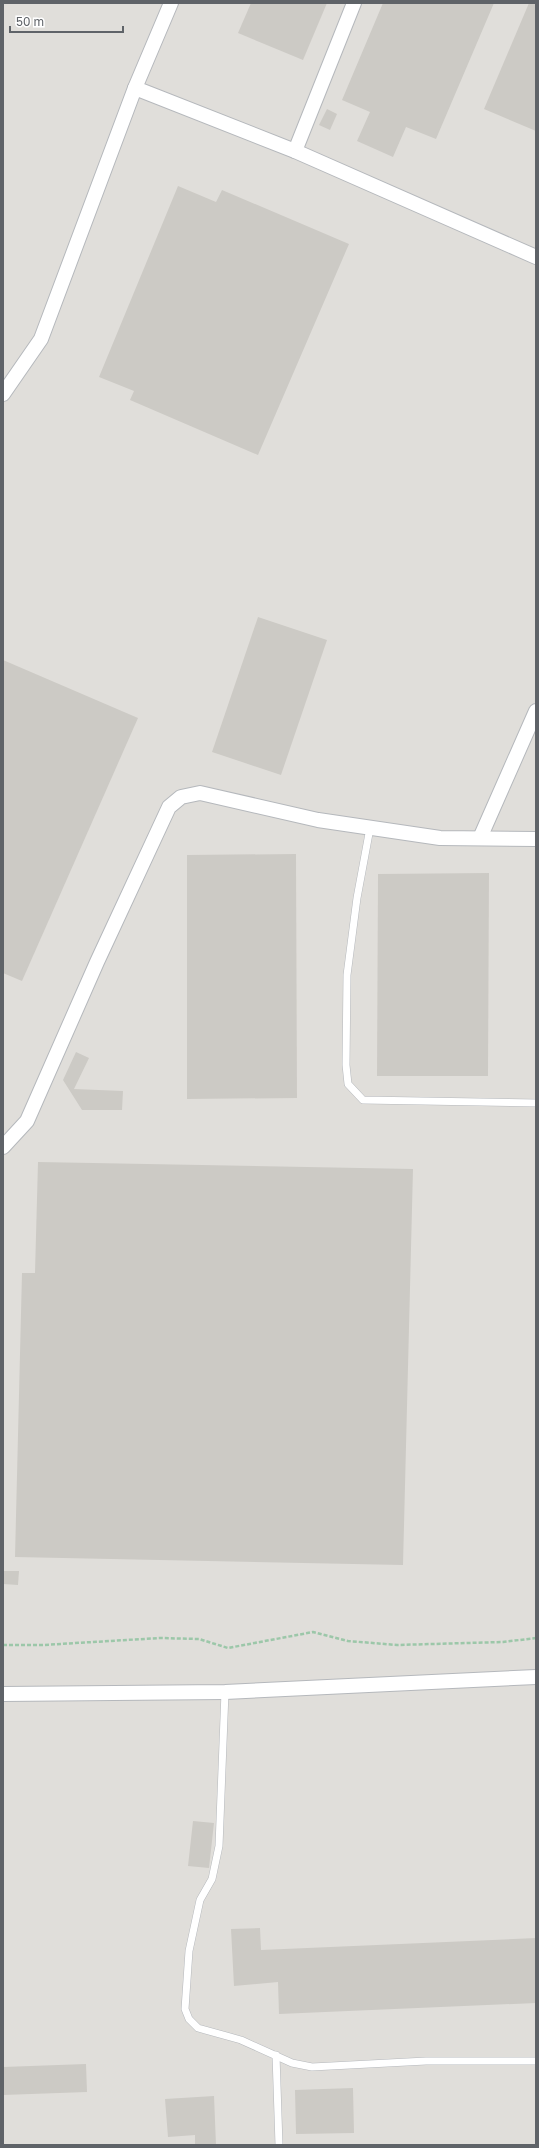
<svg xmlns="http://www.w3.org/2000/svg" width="539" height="2148" font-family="'Golos Text',sans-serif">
<rect width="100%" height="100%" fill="#f1efe8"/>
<!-- industrial -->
<rect fill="#e0deda" x="3" y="3" width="533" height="2142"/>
<!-- building -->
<g fill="#cccac5">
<polygon points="251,3 327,3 303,60 238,33"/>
<polygon points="383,3 494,3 436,139 406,127 393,157 357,141 370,112 342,100"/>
<polygon points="529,3 536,3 536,131 484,109"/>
<polygon points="327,109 337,114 330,130 319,125"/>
<polygon points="178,186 216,202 222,190 349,244 258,455 130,400 134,391 99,377"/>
<polygon points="258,617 327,640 281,775 212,752"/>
<polygon points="3,660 138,718 22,981 3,973"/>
<polygon points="296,854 297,1098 187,1099 187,855"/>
<polygon points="489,873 488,1076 377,1076 378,874"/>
<polygon points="76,1052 89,1058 74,1089 123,1091 122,1110 82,1110 63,1080"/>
<polygon points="38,1162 413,1169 403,1565 15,1557 22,1273 35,1273"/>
<polygon points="3,1571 19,1571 18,1585 3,1584"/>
<polygon points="193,1821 214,1823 209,1868 188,1866"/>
<polygon points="260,1928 261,1950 536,1938 536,2003 279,2014 278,1982 234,1986 231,1929"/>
<polygon points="86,2064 87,2092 3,2095 3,2067"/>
<polygon points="353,2088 354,2133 296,2134 295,2090"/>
<polygon points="214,2096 216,2145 195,2145 195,2135 168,2137 165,2099"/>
</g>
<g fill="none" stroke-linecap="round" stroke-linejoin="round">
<defs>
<g id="service">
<polyline points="370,828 357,898 347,975 346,1065 348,1084 363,1100 536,1103"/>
<polyline points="225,1692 219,1846 212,1879 200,1900 189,1951 185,2009 189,2019 198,2028 241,2040 292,2063 312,2067 426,2061 536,2061"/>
<polyline points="276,2055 279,2145"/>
</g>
<g id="minor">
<polyline points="135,88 295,151 536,257"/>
<polyline points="295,151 354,3"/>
<polyline points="3,394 41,339 135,88 171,3"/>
<polyline points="480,838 536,711"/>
<polyline points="3,1147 27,1121 97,962 169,807 181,797 200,793 318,820 440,838 536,839"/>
<polyline points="3,1694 225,1692 536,1677"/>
</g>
</defs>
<!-- service casing -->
<use href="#service" stroke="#b5b8bc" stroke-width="8"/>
<!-- minor casing -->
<use href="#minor" stroke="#b5b8bc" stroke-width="16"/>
<!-- path -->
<polyline stroke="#9cc7a9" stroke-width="2.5" stroke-dasharray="4 2" stroke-linecap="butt" points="3,1645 43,1645 160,1638 199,1639 228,1648 313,1632 348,1641 397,1645 503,1642 536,1638"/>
<!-- service -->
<use href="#service" stroke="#fff" stroke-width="7"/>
<!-- minor -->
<use href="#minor" stroke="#fff" stroke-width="14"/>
</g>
<!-- border -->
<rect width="539" height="2148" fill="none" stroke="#5f6368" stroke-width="8"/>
<!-- scale -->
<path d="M10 26v6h113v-6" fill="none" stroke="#5f6368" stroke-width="2"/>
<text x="16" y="26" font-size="12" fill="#5f6368" stroke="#ffffff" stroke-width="3" paint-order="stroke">50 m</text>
</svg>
